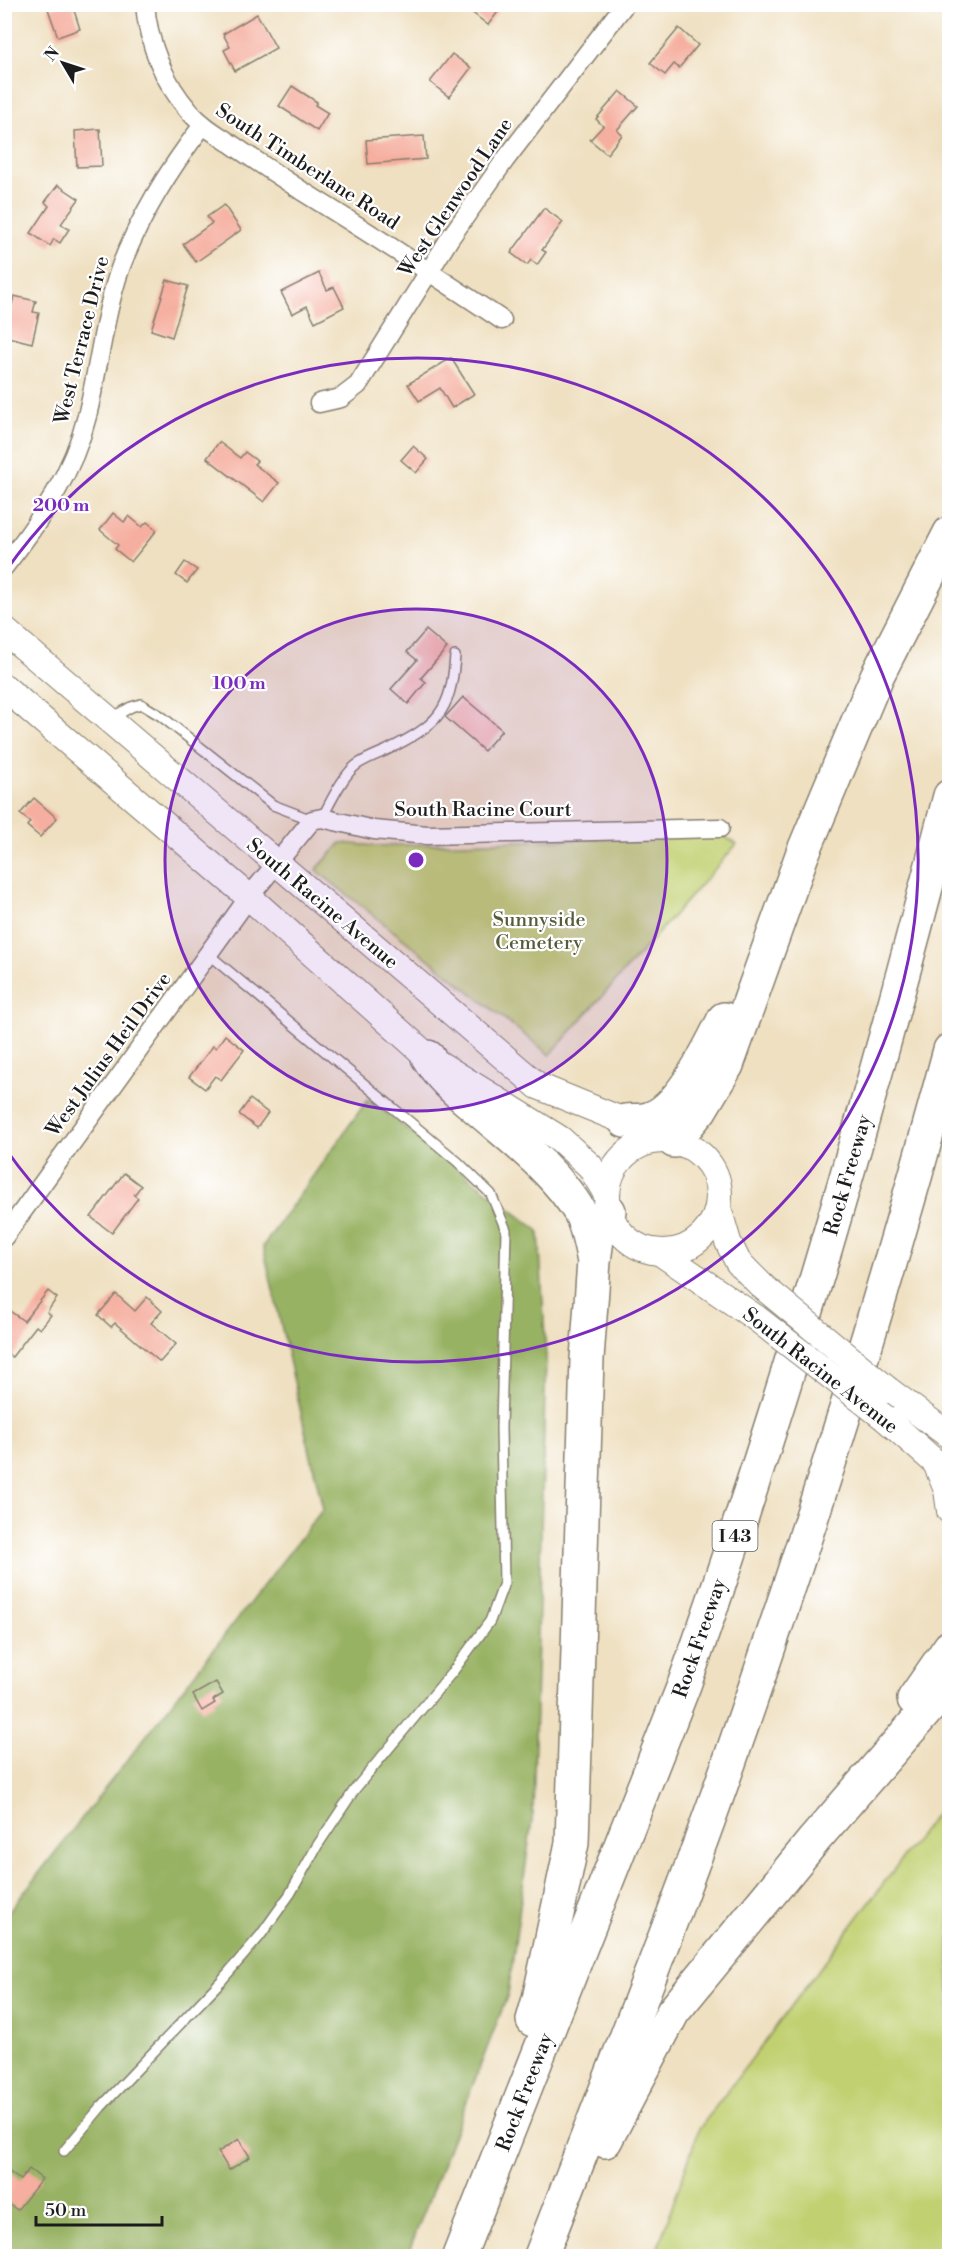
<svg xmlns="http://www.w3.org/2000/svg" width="954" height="2261" font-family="'Libre Bodoni',serif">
<rect width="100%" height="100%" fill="#fff"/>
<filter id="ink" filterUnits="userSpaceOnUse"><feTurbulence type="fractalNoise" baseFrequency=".0167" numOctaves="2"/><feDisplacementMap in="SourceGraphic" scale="12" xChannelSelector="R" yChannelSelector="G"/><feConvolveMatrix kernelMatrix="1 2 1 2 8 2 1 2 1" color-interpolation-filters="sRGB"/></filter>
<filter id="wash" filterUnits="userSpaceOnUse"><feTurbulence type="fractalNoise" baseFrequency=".008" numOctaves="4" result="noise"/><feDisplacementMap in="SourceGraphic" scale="24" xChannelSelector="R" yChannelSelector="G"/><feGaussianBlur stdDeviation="1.35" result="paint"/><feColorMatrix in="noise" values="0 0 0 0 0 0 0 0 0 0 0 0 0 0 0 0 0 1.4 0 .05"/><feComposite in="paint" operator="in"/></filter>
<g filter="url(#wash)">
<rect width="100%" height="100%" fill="#efe0c1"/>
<!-- green -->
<g fill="#c1d071" stroke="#6e7646" stroke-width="1.5">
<polygon points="720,834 737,844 550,1055 316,870 341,843 375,846"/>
<polygon points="949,1796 949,2256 655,2256 699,2129"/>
</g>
<!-- forest -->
<polygon fill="#98b263" stroke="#5a6740" stroke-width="1.5" points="368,1099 539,1231 546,1357 533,1813 508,1994 407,2256 5,2256 4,1918 323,1509 263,1246"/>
<g id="blocks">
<!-- building -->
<g fill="#f5ae9f">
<polygon points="61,4 72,4 80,29 58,37 48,9"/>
<polygon points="461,4 504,4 488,25"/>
<polygon points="257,14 276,48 235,71 224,50 230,47 223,34"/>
<polygon points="679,28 698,45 679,68 674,64 665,75 650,63"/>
<polygon points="452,54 471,68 449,97 430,82"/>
<polygon points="292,86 317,102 315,105 328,113 317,131 279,106"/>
<polygon points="620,91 638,106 617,130 622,135 607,154 590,140 603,126 596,119"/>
<polygon points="100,129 102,166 77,167 75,131"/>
<polygon points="424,136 426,159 368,164 366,140"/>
<polygon points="58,185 79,199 61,224 69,229 60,243 54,239 50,246 31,233 49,206 45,202"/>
<polygon points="224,205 241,230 196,262 183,244 212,223 207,217"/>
<polygon points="544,208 563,222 542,250 546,252 537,265 531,260 527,265 511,253"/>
<polygon points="319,273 327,290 334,287 344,307 315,322 307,306 292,314 281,292"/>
<polygon points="167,280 188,286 172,337 151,330"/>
<polygon points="14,296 36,301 33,312 39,313 32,343 4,336"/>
<polygon points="451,358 474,394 452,408 440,388 419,401 408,384"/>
<polygon points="219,442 240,458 245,452 257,461 254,464 279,483 264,502 207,458"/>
<polygon points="413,446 428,459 416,473 401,460"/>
<polygon points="113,513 124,522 129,516 142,527 147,522 157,530 131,562 115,549 118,545 100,530"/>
<polygon points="185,562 197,570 187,583 176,575"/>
<polygon points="426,630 447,648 421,678 426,682 408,704 391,689 417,660 407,652"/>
<polygon points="463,697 502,730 484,751 445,717"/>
<polygon points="34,798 57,818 40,837 27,826 30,822 20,814"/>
<polygon points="225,1035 244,1050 221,1080 215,1076 205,1089 189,1077 213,1046 216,1048"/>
<polygon points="250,1099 268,1113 257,1128 239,1114"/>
<polygon points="124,1173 141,1186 134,1195 138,1198 112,1233 91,1217"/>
<polygon points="48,1291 57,1298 47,1312 51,1315 40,1329 36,1326 12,1357 4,1351 4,1307 24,1321"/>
<polygon points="116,1294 135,1311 147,1297 162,1311 151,1323 176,1344 160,1362 115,1323 111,1327 98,1315"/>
<polygon points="216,1682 223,1694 213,1700 215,1703 202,1711 193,1695"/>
<polygon points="239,2139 250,2157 229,2170 218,2152"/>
<polygon points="4,2168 20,2180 29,2169 42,2179 17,2210 4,2200"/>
</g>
</g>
</g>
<g filter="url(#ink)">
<use href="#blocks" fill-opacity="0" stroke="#867e6e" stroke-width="1.5"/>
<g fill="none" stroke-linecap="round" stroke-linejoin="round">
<defs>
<g id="lane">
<polyline points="112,718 131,707 141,704 161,716 273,805 312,820"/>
<path d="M322,818C330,803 344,773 358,764C367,758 378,754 387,750C437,725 451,713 455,656"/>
<polyline points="64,2151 101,2107 221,1981 260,1936 290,1894 317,1846 355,1789 454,1670 490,1621 504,1583 501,1428 506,1230 491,1194 458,1162 208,954"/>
</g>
<g id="street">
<path d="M145,4C148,43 164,83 190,112C201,125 216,134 230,143C254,160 278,175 302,191C370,233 436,276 502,320"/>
<polyline points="319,403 341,398 358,385 450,238 505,160 625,4"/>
<path d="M4,567C40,521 73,473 87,416C99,367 104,314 121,266C141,214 169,169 203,125"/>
<polyline points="4,1237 249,897 312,820 322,818 374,830 427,835 720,828"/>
</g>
<g id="secondary">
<polyline points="4,630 538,1086 651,1132 664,1140"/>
<polyline points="4,687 249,897 428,1057 560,1139 590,1166 607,1195"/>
<circle cx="663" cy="1196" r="56"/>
<polyline points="718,1208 728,1242 738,1262 762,1286"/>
<polyline points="661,1253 756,1318"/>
<polyline points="888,1390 950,1436"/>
<polyline points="885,1418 936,1463 947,1490 950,1511"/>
</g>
<g id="highway">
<path d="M428,1057C444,1082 457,1091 479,1110C515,1141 555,1171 580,1212C587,1226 590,1242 593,1257"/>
<path d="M625,1121C632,1120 641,1121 648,1119C679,1111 711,1046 724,1019"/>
<polyline points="674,1141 700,1110 727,1065 802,855 877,676 950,533"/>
<polyline points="914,1699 950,1647"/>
<polyline points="533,2020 539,1999 572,1843 587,1359 594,1261 598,1232 609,1211"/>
<polyline points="605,2141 673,2012 814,1840 950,1683"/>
<path d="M459,2256L684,1685C788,1394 872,1096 950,796"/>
<path d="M541,2256C605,2091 671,1927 730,1760C812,1526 886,1289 950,1050"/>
</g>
</defs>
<!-- lane casing -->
<use href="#lane" stroke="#867e6e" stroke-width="12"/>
<!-- street casing -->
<use href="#street" stroke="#867e6e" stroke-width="21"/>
<!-- secondary casing -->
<use href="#secondary" stroke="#867e6e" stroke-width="28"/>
<!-- highway casing -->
<use href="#highway" stroke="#867e6e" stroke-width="36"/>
<!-- lane -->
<use href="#lane" stroke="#fff" stroke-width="9"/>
<!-- street -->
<use href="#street" stroke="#fff" stroke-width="18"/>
<!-- secondary -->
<use href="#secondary" stroke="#fff" stroke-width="26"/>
<!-- highway -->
<use href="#highway" stroke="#fff" stroke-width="33"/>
<defs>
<g id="secondary-bridge">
<polyline points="762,1286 888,1390"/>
<polyline points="756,1318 885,1418"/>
</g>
</defs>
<!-- secondary-bridge casing -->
<use href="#secondary-bridge" stroke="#867e6e" stroke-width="28" stroke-linecap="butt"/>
<!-- secondary-bridge -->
<use href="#secondary-bridge" stroke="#fff" stroke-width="26"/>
</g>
</g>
<!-- distance rings -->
<circle cx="416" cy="860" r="251" fill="#7b2cbf" fill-opacity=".12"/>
<g fill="none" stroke="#7b2cbf" stroke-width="3">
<circle cx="416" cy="860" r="251"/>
<path d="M5 572A502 502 0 1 1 5 1148"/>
</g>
<g text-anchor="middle" stroke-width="4.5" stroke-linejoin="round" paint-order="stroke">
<!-- shield labels -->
<rect fill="#fff" stroke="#606060" stroke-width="1.5" x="712.5" y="1521" width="45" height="30" rx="4.5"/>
<g font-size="18" font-weight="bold" fill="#1c1c1c">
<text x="735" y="1542">I 43</text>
</g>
<!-- street labels -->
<g font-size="20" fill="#1c1c1c" stroke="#fff">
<text transform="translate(308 166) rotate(33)" y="7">South Timberlane Road</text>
<text transform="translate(455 197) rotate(-56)" y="7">West Glenwood Lane</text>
<text transform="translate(81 340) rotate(-76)" y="7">West Terrace Drive</text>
<text x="483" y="816">South Racine Court</text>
<text transform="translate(323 903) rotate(40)" y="7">South Racine Avenue</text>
<text transform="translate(108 1054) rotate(-54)" y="7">West Julius Heil Drive</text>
<text transform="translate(847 1175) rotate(-74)" y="7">Rock Freeway</text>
<text transform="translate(821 1370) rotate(38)" y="7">South Racine Avenue</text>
<text transform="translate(699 1638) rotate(-71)" y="7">Rock Freeway</text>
<text transform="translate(524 2092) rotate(-69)" y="7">Rock Freeway</text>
</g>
<!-- park labels -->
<g font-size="20" fill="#565b3a" stroke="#fff">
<text x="539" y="926">Sunnyside<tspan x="539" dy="23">Cemetery</tspan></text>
</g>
</g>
<circle cx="416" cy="860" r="9" fill="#7b2cbf" stroke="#fff" stroke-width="3"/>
<g font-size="18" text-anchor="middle" font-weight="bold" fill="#7b2cbf" stroke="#fff" stroke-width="4.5" stroke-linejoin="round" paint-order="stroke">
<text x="61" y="511">200 m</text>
<text x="239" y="689">100 m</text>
</g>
<!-- margin -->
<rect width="954" height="2261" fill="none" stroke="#fff" stroke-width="24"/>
<!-- north arrow -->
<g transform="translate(63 63) rotate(309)" stroke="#ffffff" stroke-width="4.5" paint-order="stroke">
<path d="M0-4.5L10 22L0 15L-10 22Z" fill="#1c1c1c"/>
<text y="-9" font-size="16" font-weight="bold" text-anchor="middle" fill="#1c1c1c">N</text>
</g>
<!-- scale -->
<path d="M36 2216v9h126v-9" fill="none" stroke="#1c1c1c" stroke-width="3"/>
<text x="45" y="2216" font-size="18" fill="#1c1c1c" stroke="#ffffff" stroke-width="4.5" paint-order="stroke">50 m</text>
</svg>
